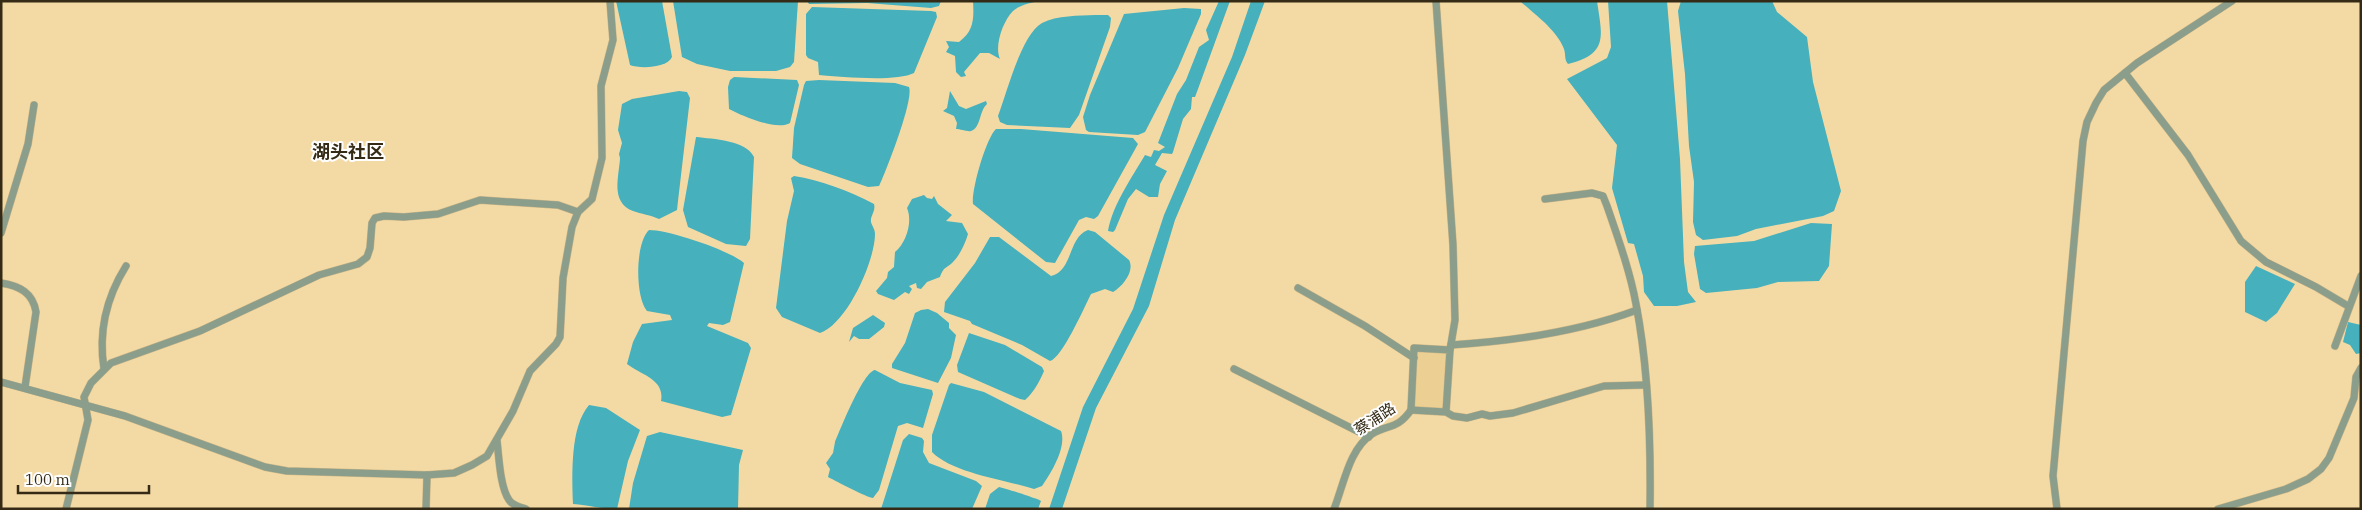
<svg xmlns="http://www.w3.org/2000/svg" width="2362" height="510" font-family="'IBM Plex Serif','Noto Sans SC',serif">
<rect width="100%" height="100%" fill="#f3daa5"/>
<!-- built -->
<polygon fill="#eccf93" points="1414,348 1450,350 1446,412 1411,410"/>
<!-- water -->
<g fill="#46b0bc">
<path d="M616,1H662L672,57C667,68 640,69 630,65Z"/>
<polygon points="673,1 798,1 794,62 790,67 776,71 730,71 697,64 682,57"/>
<polygon points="807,1 941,1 939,6 931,8 867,3 809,4"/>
<path d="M973,1H1039C1031,3 1019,5 1013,11C1003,21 994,46 1000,59L989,53H980L964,72L966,76L961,77L956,72L955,56L946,52L949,47L946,41L959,42C974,31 974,19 973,1Z"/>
<path d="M1219,1H1230L1198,89L1195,97H1192L1191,109L1183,119L1173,152L1172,154L1162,153L1155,165L1167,171L1160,184L1158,197H1149L1136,189L1128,199L1115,230L1113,232L1108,231C1113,204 1131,179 1145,155L1151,157L1154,150L1159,151L1165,147L1158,143L1177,94L1186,80L1199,47L1209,40L1206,30Z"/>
<polygon points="1251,1 1265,1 1245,55 1175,220 1149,306 1096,408 1062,509 1049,509 1083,407 1133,309 1164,215 1232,57"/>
<path d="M1520,1H1597C1602,36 1609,54 1568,64C1564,59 1566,55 1564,49C1557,30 1534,14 1520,1Z"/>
<polygon points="1608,1 1667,1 1680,159 1684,262 1688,292 1696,302 1677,306 1654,306 1644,292 1643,276 1634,244 1628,243 1612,188 1617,145 1567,79 1607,58 1611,47"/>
<polygon points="1681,1 1772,1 1777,12 1807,37 1813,82 1841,191 1834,211 1823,216 1756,229 1737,236 1703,240 1696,235 1693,222 1694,182 1689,146 1685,74 1678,11"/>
<path d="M812,7L931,11L936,12L937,17L914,73C897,82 841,77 819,75L818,62L808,58L806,55V14Z"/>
<polygon points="1184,8 1201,9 1201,14 1178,68 1145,132 1138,135 1089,132 1086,130 1083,117 1090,95 1124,14"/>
<path d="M1095,15H1108L1111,18L1110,27L1079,115L1070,128L1007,125L1000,122L998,116C1007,93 1021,35 1042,23C1057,15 1079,16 1095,15Z"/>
<path d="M734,77L797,80L799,85L790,123C777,131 742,116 729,109L728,87L730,80Z"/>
<path d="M819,80L895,83L909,87C914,100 886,171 879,186L868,187L800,164L792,158L794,128L804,85L806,81Z"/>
<path d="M679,91L687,92L690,98L678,201L677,210L659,219C651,215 641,214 633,211C610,202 619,177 620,158L619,154L622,143L618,130L622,104L632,99Z"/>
<path d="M950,91L959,106L966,109L986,101L987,104C979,111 981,128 971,131C968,132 960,129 956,129L957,123L954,116L943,111L947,108Z"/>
<path d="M996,129H1021L1133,138L1138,144L1098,216L1094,219L1086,217L1079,220L1055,263L1046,262L973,204C971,191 986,138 996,129Z"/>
<path d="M696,137C713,139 746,140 754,157L750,239L746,246L726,244L688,227L683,210Z"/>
<path d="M794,176C820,180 850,191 874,204C876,211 870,216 871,222C872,226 875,229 875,234C875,261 847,324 820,333L782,317L776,308L787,221L794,191L791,178Z"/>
<path d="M924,195L927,198L932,199L934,196L938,204L952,215L946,221L962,223L968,234C965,244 960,255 953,262C946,269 944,266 940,277L927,282L921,289L917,288L916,283L909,286L912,289L909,294L905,292L894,300L878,294L876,291L887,278L888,272L894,267L895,252C906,243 913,222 907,208L912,199Z"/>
<polygon points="1811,223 1832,224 1829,266 1819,281 1778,282 1757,288 1706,293 1700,289 1694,254 1695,246 1754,241"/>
<path d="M649,230C669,230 729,250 744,263L730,322L723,325L709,323L707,326L748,343L751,348L731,415L722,417L661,401C665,379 641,375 627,364L633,342L642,324L672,320L670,315L647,311C635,297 635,243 649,230Z"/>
<path d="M1088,230L1095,232L1129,260C1135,271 1123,286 1113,292L1105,289L1091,294C1084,308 1062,358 1050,361L1022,345L972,324L970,321L944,312L945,302L975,263L990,237H999L1051,276C1073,271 1068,237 1088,230Z"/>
<polygon points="2256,266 2295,284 2277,313 2266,322 2245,312 2245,282"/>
<polygon points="928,309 937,313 949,323 949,328 956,335 951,358 938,383 892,368 892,364 905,343 915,313 921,310"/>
<polygon points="873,315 885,323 884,327 869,339 859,339 854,336 849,342 853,328"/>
<polygon points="2348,322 2361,325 2361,353 2356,354 2350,345 2343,342"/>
<path d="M969,333L1005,345L1042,367L1044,371C1040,381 1033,393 1025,400L1020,399L958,372L957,365Z"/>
<path d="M875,370L900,383L932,390L933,394L923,428L907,423L898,426L879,490L873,498C868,498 836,481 828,477L830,469L826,463L833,453L835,442C841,428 863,372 875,370Z"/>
<path d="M951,383L984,392L1061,431C1067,447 1051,473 1042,486L1034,489C1006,480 952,473 932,452V435L949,385Z"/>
<path d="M589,405L606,408L640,430L628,461L617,509C602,509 588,505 573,504C572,475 570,427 589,405Z"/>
<polygon points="660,432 743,450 739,465 738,509 629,509 633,483 647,436"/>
<polygon points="909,434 922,438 924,441 923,452 929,463 976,481 982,486 972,509 881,509 903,440"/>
<path d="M999,487C1004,488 1039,499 1041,501L1038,509H985L990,494Z"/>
</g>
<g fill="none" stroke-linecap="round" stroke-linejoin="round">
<defs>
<g id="street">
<polyline points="1436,1 1453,245 1455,320 1450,350"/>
<polyline points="2125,73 2188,155 2241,241 2266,262 2316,287 2348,306"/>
<path d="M1545,199L1592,193L1603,196L1607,206C1618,238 1630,271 1636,304C1649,371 1651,441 1650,509"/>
<polyline points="1,233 28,144 34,105"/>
<path d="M1,283C20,286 33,293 36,312L25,387"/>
<polyline points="1298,288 1365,326 1414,358"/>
<path d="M1451,345C1515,341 1578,332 1637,310"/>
<polyline points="2335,346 2361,276"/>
<path d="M104,369C98,331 106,298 126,266"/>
<polyline points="1234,369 1369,437"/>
<polyline points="1,382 125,416 265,467 287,471 427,475 454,473 472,465 487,456 513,411 530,371 556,344 560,337 563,278 572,227 578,212 592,199 602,158 601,86 613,40 610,1"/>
<polyline points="1446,412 1450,350 1414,348 1411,410 1446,412 1453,416 1467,418 1482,414 1490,416 1513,413 1604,386 1645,385"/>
<path d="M497,441C499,457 500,487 509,500C513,506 520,507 526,509"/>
<polyline points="66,509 88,420 84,397 91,383 111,363 200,331 319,275 358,264 367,257 370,248 372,223 375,218 384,216 404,217 438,214 480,200 558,205 578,212"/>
<polyline points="426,509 427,475"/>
<path d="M1334,509C1344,484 1349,449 1372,434C1388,424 1397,430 1411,410"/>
<polyline points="2057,509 2053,476 2083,141 2087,122 2096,103 2104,90 2137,63 2232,1"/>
<polyline points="2218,509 2286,489 2308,479 2321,469 2329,458 2354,398 2356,377 2361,368"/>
</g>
</defs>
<!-- street casing -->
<use href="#street" stroke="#cdb788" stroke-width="8"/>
<!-- street -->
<use href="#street" stroke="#8b9e8b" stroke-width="7"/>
</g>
<g text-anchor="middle" stroke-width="4" stroke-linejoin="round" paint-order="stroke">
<!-- street labels -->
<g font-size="15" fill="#342a15" stroke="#fefefe">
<text transform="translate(1375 419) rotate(-33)" y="5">蔡浦路</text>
</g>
<!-- quarter labels -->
<g font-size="18" font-weight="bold" fill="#342a15" stroke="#fefefe">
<text x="348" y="158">湖头社区</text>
</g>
</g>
<!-- border -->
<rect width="2362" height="510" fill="none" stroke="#342a15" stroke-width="5"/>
<!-- scale -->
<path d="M18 485v8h131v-8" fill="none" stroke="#342a15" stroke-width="2.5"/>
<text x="25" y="485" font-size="15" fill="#342a15" stroke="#fefefe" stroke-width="4" paint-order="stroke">100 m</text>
</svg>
